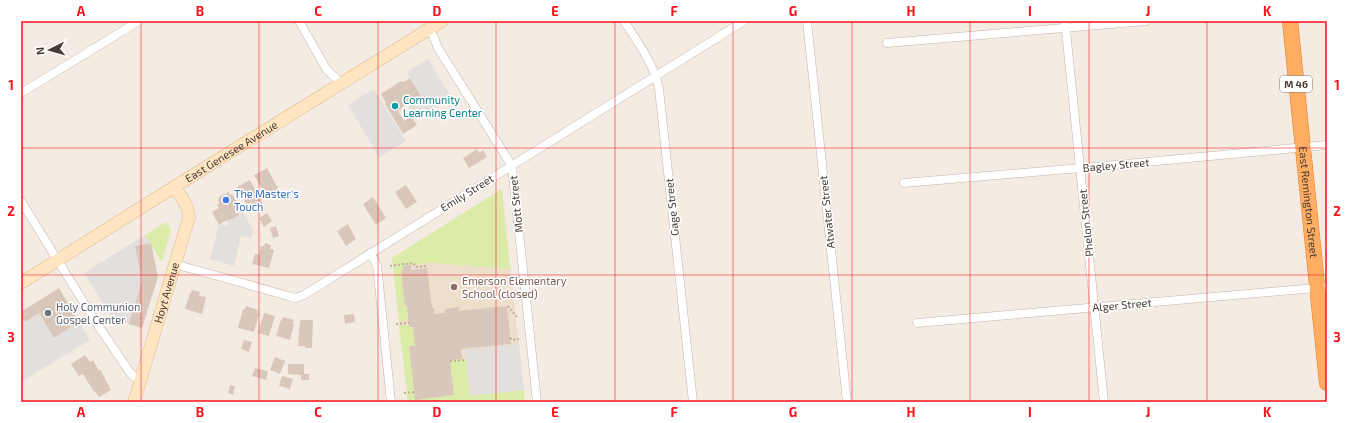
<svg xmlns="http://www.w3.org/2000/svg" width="1348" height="423" font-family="'Exo 2',sans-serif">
<rect width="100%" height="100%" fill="#f4ece3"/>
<!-- education -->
<polygon fill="#eedecc" points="502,189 525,402 408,402 392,258"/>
<!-- green -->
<g fill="#daeca8">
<polygon points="502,189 510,269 431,263 403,266 403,270 401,271 405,306 407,305 409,320 399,321 392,258"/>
<polygon points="166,222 171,230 162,262 145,235"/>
<polygon points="409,325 409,327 413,327 415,346 409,347 415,400 454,395 450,360 466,359 470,396 524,390 525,402 408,402 399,326"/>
</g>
<!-- parking -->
<g fill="#e3dfdc">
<polygon points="428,59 451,97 416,118 407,104 421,95 407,72"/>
<polygon points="374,89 406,141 379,157 348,105"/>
<polygon points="241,209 253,230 251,238 241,236 234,266 210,259 219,225 227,226 228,221 239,215 237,211"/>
<polygon points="145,235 151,243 142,280 129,324 123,322 117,326 84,273"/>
<polygon points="39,313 54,338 79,322 90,340 21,382 21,316 25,322"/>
<polygon points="519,344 524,390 470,396 465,350"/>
</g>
<!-- building -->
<g fill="#d9c7bb">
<polygon points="410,78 421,96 401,108 402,109 398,111 404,121 411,116 417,125 403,134 385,104 386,103 381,94 401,81 404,82"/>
<polygon points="477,149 479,153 483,150 487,157 469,168 463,158"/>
<polygon points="267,168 279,190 267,197 254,175"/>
<polygon points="250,180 263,204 250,211 237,187"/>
<polygon points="406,185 417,202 406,209 395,192"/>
<polygon points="229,192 230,195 232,194 241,209 237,211 239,215 228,221 227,220 219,225 212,212 219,208 217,205 219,203 218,201 219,197"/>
<polygon points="373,197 386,218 376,225 363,204"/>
<polygon points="267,213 272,221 264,227 259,218"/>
<polygon points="348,224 356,239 346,246 337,231"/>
<polygon points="276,226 279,236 273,238 270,228"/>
<polygon points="151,243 158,277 142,328 129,324 142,280 135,246"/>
<polygon points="265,243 271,245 270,249 274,250 269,268 252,264 255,254 259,255 261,246 264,246"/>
<polygon points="411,265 411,270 427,268 432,308 434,308 434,314 445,313 445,309 459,307 459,311 507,306 511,344 461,349 462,359 450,360 454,395 415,400 409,346 415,346 413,327 409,327 407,305 405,306 401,271 403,270 403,266"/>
<polygon points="59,288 79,322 54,338 39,313 25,322 21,316 21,312"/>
<polygon points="192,290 200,292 199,296 206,297 202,314 185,309 190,293 191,293"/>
<polygon points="246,306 258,310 257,313 259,313 254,332 238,328 243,309 245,309"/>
<polygon points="264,313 275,316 269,336 258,333"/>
<polygon points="354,314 355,322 345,324 344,315"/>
<polygon points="283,317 294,320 293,324 294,324 290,340 276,336 281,320 282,320"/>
<polygon points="300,320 313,320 312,348 305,348 305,346 298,346"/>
<polygon points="244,340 252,342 249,352 241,349"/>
<polygon points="85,355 90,362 93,360 99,371 100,369 111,390 99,397 95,391 94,392 83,374 79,376 71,364"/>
<polygon points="275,357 285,361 280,374 270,370"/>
<polygon points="288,364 304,364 304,374 309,374 309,380 301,380 301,375 288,374"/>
<polygon points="255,368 268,371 266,380 252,376"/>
<polygon points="282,376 293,379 290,389 279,386"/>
<polygon points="230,385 235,386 233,395 228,393"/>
</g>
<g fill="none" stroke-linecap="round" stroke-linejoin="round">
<defs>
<g id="street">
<polyline points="299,21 327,70 341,83"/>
<path d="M624,21C638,43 654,63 659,89L693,402"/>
<polyline points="807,21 847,402"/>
<polyline points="1065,21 1104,402"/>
<polyline points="430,28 438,48 512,166 537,402"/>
<polyline points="887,43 1146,21"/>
<polyline points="21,93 139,21"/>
<polyline points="904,183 1093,167 1327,145"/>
<polyline points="21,201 97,324 131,374 140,381"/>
<polyline points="370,253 377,265 391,402"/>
<polyline points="174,264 225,278 288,296 296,298 304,295 744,21"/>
<polyline points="917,323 1327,287"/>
</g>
<g id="secondary">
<path id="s1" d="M21,283L174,187L442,21"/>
<path id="s2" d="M134,402L189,217C188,205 181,196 174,187"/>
</g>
<g id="highway">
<path id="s3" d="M1290,21L1327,383"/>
</g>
</defs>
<!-- street casing -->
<use href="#street" stroke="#c3b4a8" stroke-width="9"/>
<!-- secondary casing -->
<use href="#secondary" stroke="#dbb990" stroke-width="13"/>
<!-- highway casing -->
<use href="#highway" stroke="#ec7d25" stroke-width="16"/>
<!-- path -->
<g stroke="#c3aa95" stroke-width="2" stroke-dasharray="2 2" stroke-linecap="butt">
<polyline points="390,266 413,263 416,267 427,266"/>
<polyline points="508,306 510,309 517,317"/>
<polyline points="396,324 409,323"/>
<polyline points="510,338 513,340 519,339"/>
<polyline points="451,360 451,361 466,360"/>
<polyline points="404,393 414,392"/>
</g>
<!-- street -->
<use href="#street" stroke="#fff" stroke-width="8"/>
<!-- secondary -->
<use href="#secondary" stroke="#ffe5c2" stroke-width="12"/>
<!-- highway -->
<use href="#highway" stroke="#ffad63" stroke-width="15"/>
</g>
<!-- grid -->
<path fill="none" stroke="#ff0f18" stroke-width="1" stroke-opacity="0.55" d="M141,21V402M259,21V402M378,21V402M496,21V402M615,21V402M733,21V402M852,21V402M970,21V402M1089,21V402M1207,21V402M21,148H1327M21,275H1327"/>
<!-- markers -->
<circle fill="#0f9aa8" stroke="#fff" stroke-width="1.5" cx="395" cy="106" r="4"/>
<circle fill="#3f7fe0" stroke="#fff" stroke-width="1.5" cx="226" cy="200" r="4"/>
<circle fill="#8d6e63" stroke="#fff" stroke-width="1.5" cx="454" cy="287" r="4"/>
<circle fill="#6b7280" stroke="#fff" stroke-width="1.5" cx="48" cy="313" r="4"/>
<g text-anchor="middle" stroke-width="3" stroke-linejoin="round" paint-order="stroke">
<!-- shield labels -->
<rect fill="#fff" stroke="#7e7670" stroke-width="1" x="1280" y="76" width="32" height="16" rx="3"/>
<g font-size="10" font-weight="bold" fill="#463b33">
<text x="1296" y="88">M 46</text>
</g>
<!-- culture labels -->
<g font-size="11" fill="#0d838f" stroke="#fff" text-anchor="start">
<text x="403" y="104">Community<tspan x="403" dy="13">Learning Center</tspan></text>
</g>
<!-- street labels -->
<g font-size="11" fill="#463b33" stroke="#fff">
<text dy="4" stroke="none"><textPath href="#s1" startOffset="248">East Genesee Avenue</textPath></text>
<text transform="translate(1116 165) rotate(-5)" y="4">Bagley Street</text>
<text transform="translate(467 193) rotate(-32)" y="4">Emily Street</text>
<text dy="4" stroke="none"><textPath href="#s3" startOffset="182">East Remington Street</textPath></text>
<text transform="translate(516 204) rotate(-96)" y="4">Mott Street</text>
<text transform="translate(672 207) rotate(-96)" y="4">Gage Street</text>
<text transform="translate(827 212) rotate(-96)" y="4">Atwater Street</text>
<text transform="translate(1086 223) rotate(-96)" y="4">Phelon Street</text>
<text dy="4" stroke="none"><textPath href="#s2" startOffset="114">Hoyt Avenue</textPath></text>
<text transform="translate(1122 305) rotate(-5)" y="4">Alger Street</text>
</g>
<!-- shop labels -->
<g font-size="11" fill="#366cbe" stroke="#fff" text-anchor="start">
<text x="234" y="198">The Master's<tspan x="234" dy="13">Touch</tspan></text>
</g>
<!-- education labels -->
<g font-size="11" fill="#785e54" stroke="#fff" text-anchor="start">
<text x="462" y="285">Emerson Elementary<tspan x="462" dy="13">School (closed)</tspan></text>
</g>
<!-- worship labels -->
<g font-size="11" fill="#5b616d" stroke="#fff" text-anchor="start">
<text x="56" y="311">Holy Communion<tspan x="56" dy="13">Gospel Center</tspan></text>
</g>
</g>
<!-- border -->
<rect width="1348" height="423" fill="none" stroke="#ffffff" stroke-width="44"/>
<!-- north arrow -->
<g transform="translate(50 50) rotate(264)" stroke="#ffffff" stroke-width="3" paint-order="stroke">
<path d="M0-3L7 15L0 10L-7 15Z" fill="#463b33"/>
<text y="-6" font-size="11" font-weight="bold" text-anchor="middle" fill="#463b33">N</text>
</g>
<rect x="22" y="22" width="1304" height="379" fill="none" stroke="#ff0f18" stroke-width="1.5"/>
<g font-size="13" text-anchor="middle" font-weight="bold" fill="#ff0f18">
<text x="81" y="16">A</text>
<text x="200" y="16">B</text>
<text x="318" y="16">C</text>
<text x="437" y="16">D</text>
<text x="555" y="16">E</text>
<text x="674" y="16">F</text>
<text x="793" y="16">G</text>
<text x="911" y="16">H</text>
<text x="1030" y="16">I</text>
<text x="1148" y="16">J</text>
<text x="1267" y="16">K</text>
<text x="11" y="90">1</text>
<text x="1337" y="90">1</text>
<text x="11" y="216">2</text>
<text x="1337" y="216">2</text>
<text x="11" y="342">3</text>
<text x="1337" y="342">3</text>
<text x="81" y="417">A</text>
<text x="200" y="417">B</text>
<text x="318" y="417">C</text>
<text x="437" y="417">D</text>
<text x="555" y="417">E</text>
<text x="674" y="417">F</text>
<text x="793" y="417">G</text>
<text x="911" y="417">H</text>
<text x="1030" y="417">I</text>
<text x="1148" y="417">J</text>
<text x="1267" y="417">K</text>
</g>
</svg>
